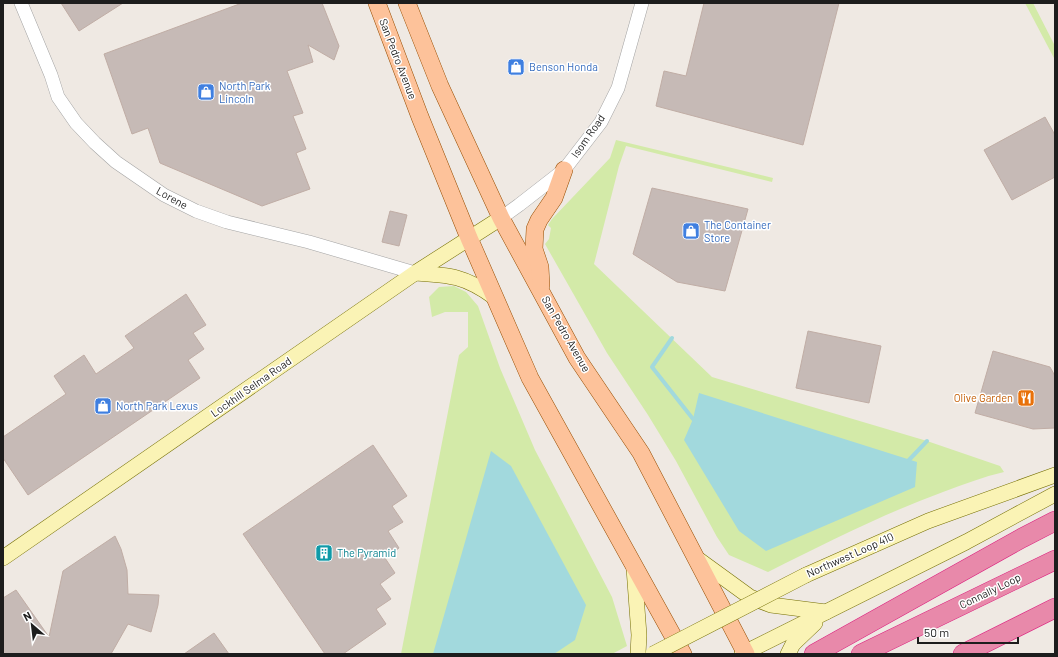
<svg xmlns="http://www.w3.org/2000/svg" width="1058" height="657" font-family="Barlow,sans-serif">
<rect width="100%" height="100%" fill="#efe9e3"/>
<!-- grass -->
<g fill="#d3eaa8">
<polygon points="1025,3 1033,3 1055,46 1055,60"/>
<path d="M616,140L773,178L772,182L626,146L619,166L594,264L712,377L927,441L1000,466L1004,472C983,477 964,484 943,492C883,514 826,543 768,572L729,555L717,537L676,461L648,415L607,353L545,244L549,239L551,228L548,225L552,219L610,158Z"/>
<polygon points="454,286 466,292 478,306 500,368 535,450 612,597 627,646 612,654 401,654 459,355 468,347 468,312 445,312 432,317 429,297 439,287"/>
</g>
<!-- water -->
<g fill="#a2d9dd">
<polygon points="699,393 917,462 915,487 766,551 739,531 684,440 693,419"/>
<polygon points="491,451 511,466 586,605 575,640 554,654 433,654"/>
</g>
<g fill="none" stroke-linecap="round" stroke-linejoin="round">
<!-- stream -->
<g stroke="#a2d9dd" stroke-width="4">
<polyline points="672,338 652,367 693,419"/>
<polyline points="909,460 927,441"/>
</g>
</g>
<!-- building -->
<g fill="#c6bab6" stroke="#c0ada5">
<polygon points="61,3 123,3 79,31"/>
<polygon points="242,3 322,3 339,46 334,60 308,45 313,62 287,71 303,113 293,116 306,149 296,153 310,189 262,206 160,163 148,128 132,134 104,54"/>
<polygon points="704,3 839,3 803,145 656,106 664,71 686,76"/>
<polygon points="1045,117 1055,135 1055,177 1012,200 984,150"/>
<polygon points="652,188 748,209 725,291 677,282 633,254"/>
<polygon points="390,211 407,215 399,246 382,242"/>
<polygon points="186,294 206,325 193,333 204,349 188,360 200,378 28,495 3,458 3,437 66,394 54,376 84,355 96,374 134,348 125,336"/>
<polygon points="808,331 881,346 869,403 796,388"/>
<polygon points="993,351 1050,367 1055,376 1055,428 1033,429 975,413"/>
<polygon points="373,445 407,496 392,506 403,522 388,531 399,548 385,558 395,573 380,584 391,599 376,609 386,624 343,654 325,654 243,534"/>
<polygon points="115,536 121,549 127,570 128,594 159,595 158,605 151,632 128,624 111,654 3,654 3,598 16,590 49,637 63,571"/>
<polygon points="214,633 229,654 184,654"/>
</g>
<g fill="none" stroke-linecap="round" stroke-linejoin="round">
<defs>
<g id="tertiary">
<polyline points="21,3 51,75 58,97 76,123 95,143 116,162 164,195 196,211 227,222 309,242 415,273"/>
<polyline points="501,218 519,205 564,170 601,122 618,88 642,3"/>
</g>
<g id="secondary">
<path d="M415,273C450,275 465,276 494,297"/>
<polyline points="695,557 750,597 771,605 826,612"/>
<polyline points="3,558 415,273 501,218"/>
<polyline points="634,568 639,635 638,654"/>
<polyline points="806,575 928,521 1055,475"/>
<polyline points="742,654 966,542 1055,494"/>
<polyline points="788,654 793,644 815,623"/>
</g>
<g id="primary">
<polyline points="377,3 420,117 469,238 530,378 683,654"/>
<polyline points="407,3 440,86 501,218 577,358 641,453 746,654"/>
<polyline points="541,285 540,267 534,249 535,229 539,220 554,198 564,170"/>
</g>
<g id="motorway">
<polyline points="814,654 1022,538 1055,521"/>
<polyline points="861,654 1055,560"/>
<polyline points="963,654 1055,608"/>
</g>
</defs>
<!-- tertiary casing -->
<use href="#tertiary" stroke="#a4a4a4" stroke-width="14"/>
<!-- secondary casing -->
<use href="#secondary" stroke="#756f03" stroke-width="16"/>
<!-- primary casing -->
<use href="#primary" stroke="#974d00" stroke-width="18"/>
<!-- motorway casing -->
<use href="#motorway" stroke="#db217f" stroke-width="20"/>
<!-- tertiary -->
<use href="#tertiary" stroke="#fff" stroke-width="13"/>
<!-- secondary -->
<use href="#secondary" stroke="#faf3b5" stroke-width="15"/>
<!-- primary -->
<use href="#primary" stroke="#fdc29a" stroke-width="17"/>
<!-- motorway -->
<use href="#motorway" stroke="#e889aa" stroke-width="19"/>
<defs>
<polyline id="secondary-bridge" points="653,654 806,575"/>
</defs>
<!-- secondary-bridge casing -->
<use href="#secondary-bridge" stroke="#756f03" stroke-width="16" stroke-linecap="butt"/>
<!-- secondary-bridge -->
<use href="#secondary-bridge" stroke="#faf3b5" stroke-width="15"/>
</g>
<!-- icons -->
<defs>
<symbol id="shop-square" viewBox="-11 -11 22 22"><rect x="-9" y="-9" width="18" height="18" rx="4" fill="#3f7fe0" stroke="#fff"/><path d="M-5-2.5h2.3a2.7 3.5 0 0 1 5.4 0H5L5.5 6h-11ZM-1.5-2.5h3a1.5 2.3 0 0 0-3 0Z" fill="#fff"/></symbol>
<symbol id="restaurant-square" viewBox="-11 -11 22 22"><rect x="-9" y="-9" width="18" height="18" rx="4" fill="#e8710a" stroke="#fff"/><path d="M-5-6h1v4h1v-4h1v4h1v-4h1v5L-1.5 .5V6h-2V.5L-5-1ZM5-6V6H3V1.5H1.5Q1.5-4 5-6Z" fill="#fff"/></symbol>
<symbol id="building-square" viewBox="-11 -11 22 22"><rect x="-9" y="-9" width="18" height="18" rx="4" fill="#0f9aa8" stroke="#fff"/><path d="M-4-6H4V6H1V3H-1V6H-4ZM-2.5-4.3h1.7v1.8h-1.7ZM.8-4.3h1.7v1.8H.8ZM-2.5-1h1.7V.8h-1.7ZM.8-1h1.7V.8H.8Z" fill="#fff"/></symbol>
</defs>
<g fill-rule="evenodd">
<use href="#shop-square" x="506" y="57" width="20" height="20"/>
<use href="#shop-square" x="196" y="82" width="20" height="20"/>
<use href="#shop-square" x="681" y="221" width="20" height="20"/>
<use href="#restaurant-square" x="1016" y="388" width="20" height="20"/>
<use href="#shop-square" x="93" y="396" width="20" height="20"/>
<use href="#building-square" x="314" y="543" width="20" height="20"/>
</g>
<g text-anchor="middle" stroke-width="3" stroke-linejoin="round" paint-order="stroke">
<!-- street labels -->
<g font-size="11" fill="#1d1d1d" stroke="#fff">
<text transform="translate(398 59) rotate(69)" y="4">San Pedro Avenue</text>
<text transform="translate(588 136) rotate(-55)" y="4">Isom Road</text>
<text transform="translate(172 198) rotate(29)" y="4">Lorene</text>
<text transform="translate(566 334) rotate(60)" y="4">San Pedro Avenue</text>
<text transform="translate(251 387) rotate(-35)" y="4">Lockhill Selma Road</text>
<text transform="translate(850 555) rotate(-24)" y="4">Northwest Loop 410</text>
<text transform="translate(990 591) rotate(-26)" y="4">Connally Loop</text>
</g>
<!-- shop labels -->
<g font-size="11" fill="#366cbe" stroke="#fff" text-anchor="start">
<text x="529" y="71">Benson Honda</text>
<text x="219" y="90">North Park<tspan x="219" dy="13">Lincoln</tspan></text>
<text x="704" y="229">The Container<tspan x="704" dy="13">Store</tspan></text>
<text x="116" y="410">North Park Lexus</text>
</g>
<!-- food labels -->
<g font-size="11" fill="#c56008" stroke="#fff" text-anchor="end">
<text x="1013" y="402">Olive Garden</text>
</g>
<!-- culture labels -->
<g font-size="11" fill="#0d838f" stroke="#fff" text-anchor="start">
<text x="337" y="557">The Pyramid</text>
</g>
</g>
<!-- border -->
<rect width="1058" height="657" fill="none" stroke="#1d1d1d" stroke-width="8"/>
<!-- north arrow -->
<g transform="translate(32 625) rotate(332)" stroke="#ffffff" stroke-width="3" paint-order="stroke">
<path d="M0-3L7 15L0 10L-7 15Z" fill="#1d1d1d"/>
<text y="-6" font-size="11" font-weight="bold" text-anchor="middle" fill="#1d1d1d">N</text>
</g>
<!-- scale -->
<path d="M918 637v6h100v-6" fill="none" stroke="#1d1d1d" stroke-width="2"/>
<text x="924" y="637" font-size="12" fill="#1d1d1d" stroke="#ffffff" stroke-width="3" paint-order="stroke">50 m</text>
</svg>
